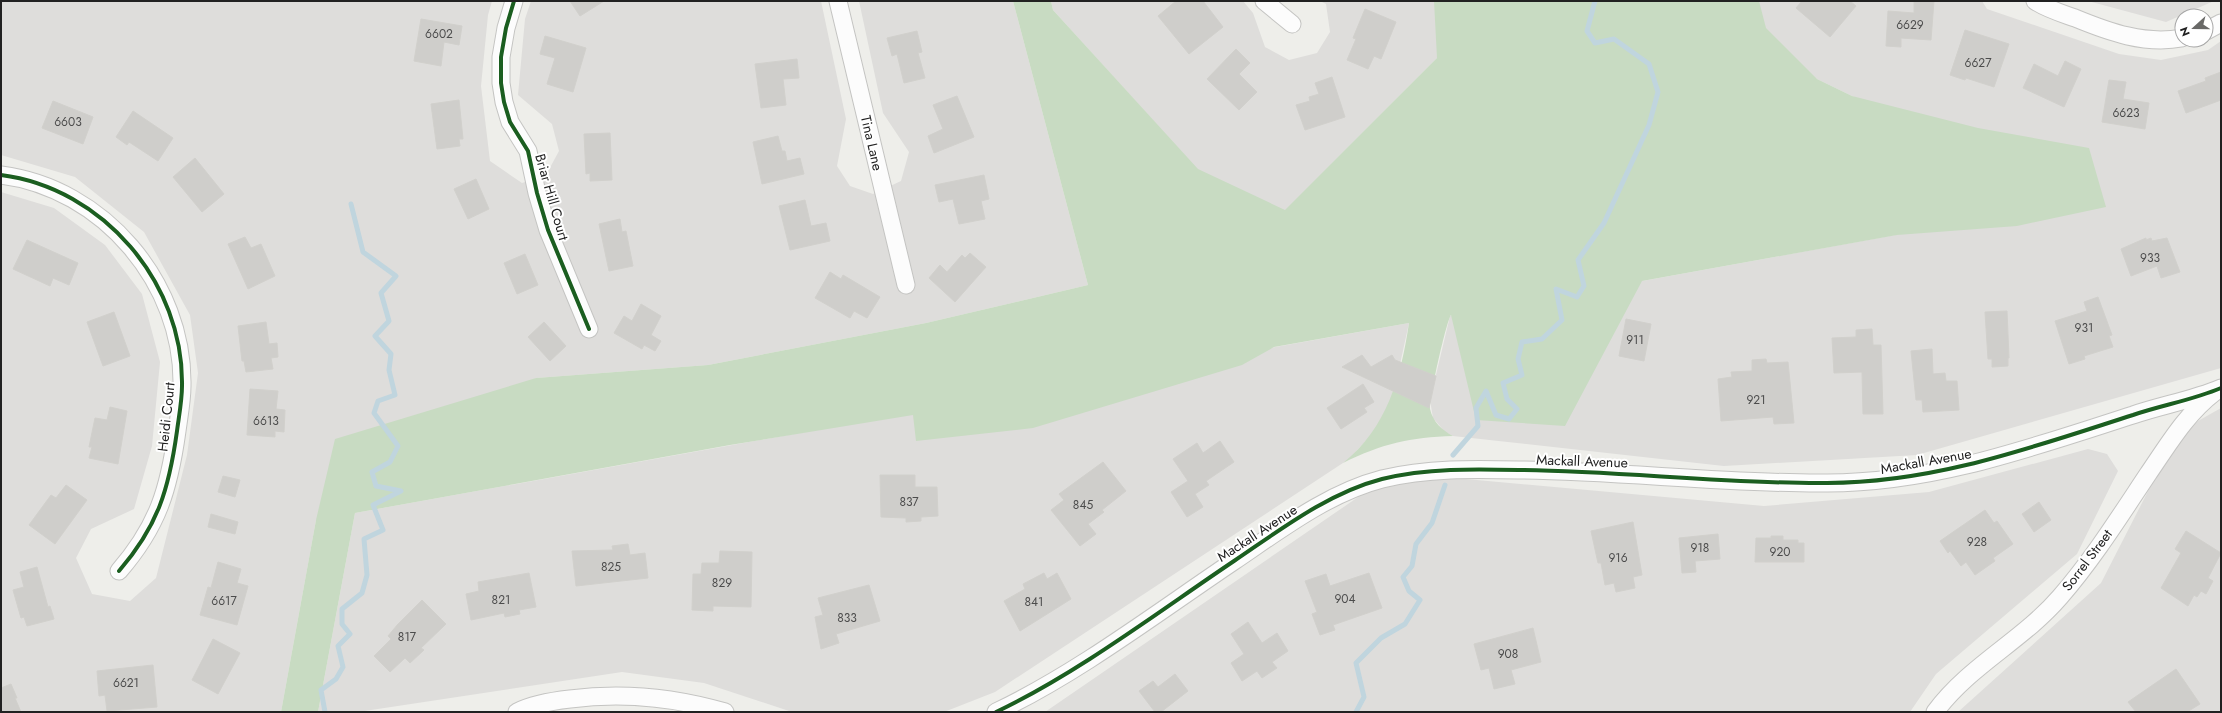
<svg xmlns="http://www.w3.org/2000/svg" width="2222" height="713" font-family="Jost,sans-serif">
<rect width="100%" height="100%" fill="#eeeeea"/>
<!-- residential -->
<g fill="#dedddb">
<polygon points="1,1 492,1 488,15 481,86 490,161 522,183 546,175 559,151 552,124 518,95 525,19 531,1 821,1 846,119 837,166 850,186 873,194 901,181 909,152 883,113 859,1 1013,1 1088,285 926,323 708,365 536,378 316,520 281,712 1,712 1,192 54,208 105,245 142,294 160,362 152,446 134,509 91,529 76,558 92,594 130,601 156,578 187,455 198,373 190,315 144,232 75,177 1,155"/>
<polygon points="1051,1 1243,1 1253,13 1265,47 1289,60 1317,53 1330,32 1326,4 1320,1 1463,1 1471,24 1285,211 1198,170 1053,10"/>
<polygon points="1733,1 1982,1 1987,9 2119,54 2161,60 2208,50 2221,41 2221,368 1917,455 1724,466 1453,436 1445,432 1433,418 1430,400 1450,316 2049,207 2053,194 1739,41"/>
<polygon points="2088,1 2214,1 2166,22"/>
<polygon points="1409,323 1395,387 1388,408 1373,433 1349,459 995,692 944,712 792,712 704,683 622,672 358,712 318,712 355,513"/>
<polygon points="2221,408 2221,712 1958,712 2101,583 2165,458 2198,421"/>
<polygon points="2088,449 2107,454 2118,471 2077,554 1936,674 1910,712 1045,712 1364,493 1411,474 1764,506 1929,492"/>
</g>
<!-- forest -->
<path fill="#c8dbc2" d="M1013,1H1051L1053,10L1198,169L1285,210L1437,58L1434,1H1759L1766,28L1817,79L1852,96L1978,128L2089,148L2106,207L2017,226L1897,235L1642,281L1565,426L1476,420L1451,315C1446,322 1429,399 1430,409C1433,422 1442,430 1453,436C1411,437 1381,444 1343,463C1387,428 1401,377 1409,323L1274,347L1242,365L1033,428L916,441L913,415L730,445L355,513L318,712H281L316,520L335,439L536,378L708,365L926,323L1088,285Z"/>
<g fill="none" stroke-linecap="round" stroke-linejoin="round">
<!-- stream -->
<g stroke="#c0d5de" stroke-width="5">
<polyline points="1453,455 1478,426 1476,408 1486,391 1496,415 1509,419 1517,409 1507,399 1503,383 1522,375 1518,359 1522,342 1542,339 1562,320 1556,289 1577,297 1584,286 1578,260 1604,223 1649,125 1658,92 1649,64 1614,39 1595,43 1587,31 1595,1"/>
<polyline points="325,712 321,690 336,679 343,667 338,646 350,634 342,624 342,609 362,593 367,575 364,539 383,530 373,505 401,491 376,486 372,472 390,462 398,446 374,413 378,401 395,395 389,370 391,354 375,336 389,321 381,293 396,276 363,252 351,204"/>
<polyline points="1356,712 1364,697 1356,663 1381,638 1405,624 1420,600 1409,591 1403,577 1412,566 1416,544 1432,523 1445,485"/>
</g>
</g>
<!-- building -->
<g fill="#cfcecb" stroke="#d1d0cc">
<polygon points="570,1 604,1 580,16"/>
<polygon points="1176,1 1203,1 1223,27 1189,54 1158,16"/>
<polygon points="1802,1 1850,1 1856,6 1830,37 1796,8"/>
<polygon points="1914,1 1934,1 1931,40 1901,38 1901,47 1886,46 1888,11 1914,13"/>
<polygon points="1365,9 1396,22 1381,59 1374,56 1368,69 1347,60 1356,39 1353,38"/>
<polygon points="421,19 462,26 459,45 444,42 441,66 414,61"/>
<polygon points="1965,30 2009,44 1994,87 1966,78 1965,80 1950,75"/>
<polygon points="917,31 922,52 918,53 925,78 904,83 897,54 892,56 887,38"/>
<polygon points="545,36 586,48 573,92 547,84 555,58 540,54"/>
<polygon points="1236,49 1250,63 1239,74 1257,92 1239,110 1207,79"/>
<polygon points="797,59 799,78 783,79 786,105 761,108 755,64"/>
<polygon points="2065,61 2081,69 2064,107 2023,88 2034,64 2058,76"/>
<polygon points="2221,72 2221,100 2186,113 2178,91 2206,81 2205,78"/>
<polygon points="1332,77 1345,117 1305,130 1296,105 1310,101 1309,97 1319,94 1315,83"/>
<polygon points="2109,80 2126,82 2123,99 2149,103 2145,129 2102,122"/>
<polygon points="957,96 974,137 934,153 928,136 943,129 933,105"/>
<polygon points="459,100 463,139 459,139 460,146 437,149 431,104"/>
<polygon points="53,101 93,117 83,144 42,128"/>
<polygon points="133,111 173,138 158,161 129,142 127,145 116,137"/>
<polygon points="610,133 612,180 590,181 590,173 586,174 584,134"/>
<polygon points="778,136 782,151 785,151 787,161 800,158 804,174 762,184 753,142"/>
<polygon points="195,158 224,194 202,212 173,177"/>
<polygon points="984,175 989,199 981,201 985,219 959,224 953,199 939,202 935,185"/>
<polygon points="476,179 489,209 468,219 454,189"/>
<polygon points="805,200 811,226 826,223 830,241 790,250 779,206"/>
<polygon points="620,219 622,232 626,231 633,266 609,271 599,224"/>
<polygon points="245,237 251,248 261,244 275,276 248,289 228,244"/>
<polygon points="2146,238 2146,240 2151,238 2152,241 2167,238 2180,272 2161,278 2157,266 2131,276 2121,249"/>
<polygon points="27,240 78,263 69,285 53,278 50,286 13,269"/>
<polygon points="970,253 986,267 955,302 929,278 940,265 947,272 962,255 965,258"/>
<polygon points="525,254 538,285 517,294 504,263"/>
<polygon points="830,272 841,279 843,275 880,297 867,318 854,311 850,318 815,298"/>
<polygon points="2098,297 2112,335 2109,336 2113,347 2084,356 2085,359 2069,364 2055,321 2087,311 2084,302"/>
<polygon points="641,304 661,316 651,335 661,341 655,351 644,345 642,349 614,333 624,316 632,321"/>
<polygon points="2007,311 2009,358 2008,358 2008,366 1992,367 1992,359 1988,359 1985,312"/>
<polygon points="114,312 130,356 103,366 87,322"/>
<polygon points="1626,319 1651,324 1644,361 1619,356"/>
<polygon points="266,322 269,344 277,343 278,357 271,358 273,369 246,372 244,361 242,361 238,326"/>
<polygon points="544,322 566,346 550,361 528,337"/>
<polygon points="1872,329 1873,345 1881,345 1883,414 1863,414 1862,372 1834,373 1832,338 1856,337 1856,330"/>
<polygon points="1932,349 1933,374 1945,373 1946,381 1957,381 1959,410 1923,412 1922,400 1916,400 1911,351"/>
<polygon points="1362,355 1371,367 1392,355 1395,360 1436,376 1429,408 1342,367"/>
<polygon points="1766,359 1767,363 1788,362 1794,423 1774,424 1773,417 1721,421 1718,379 1732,377 1731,372 1752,371 1752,360"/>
<polygon points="1363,384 1374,402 1364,408 1367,412 1341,429 1327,408"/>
<polygon points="250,389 278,391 276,409 285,410 284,432 275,431 275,437 247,435"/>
<polygon points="110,407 127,411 118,464 89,458 92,447 89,447 95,418 107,420"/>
<polygon points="1220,441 1234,462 1206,481 1209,485 1195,494 1203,507 1187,517 1171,492 1188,481 1173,459 1197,443 1203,453"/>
<polygon points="1103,462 1126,491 1102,510 1104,512 1088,524 1096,534 1080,546 1051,510 1064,500 1059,494"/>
<polygon points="880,475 915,475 915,487 937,487 938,516 921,517 921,521 906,522 906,518 881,517"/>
<polygon points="223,476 240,480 235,497 218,492"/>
<polygon points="66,485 87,500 55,544 29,525 51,495 56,498"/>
<polygon points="2039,502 2051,520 2034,532 2022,514"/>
<polygon points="1985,510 1994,523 1997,521 2013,544 1993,558 1995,561 1975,575 1966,562 1961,566 1950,551 1948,553 1940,541"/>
<polygon points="211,514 238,522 235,534 208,527"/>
<polygon points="1633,522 1642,575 1633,577 1635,588 1616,592 1614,583 1605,585 1601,563 1598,563 1591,531"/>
<polygon points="2186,531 2221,553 2208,578 2213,581 2206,594 2201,591 2197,597 2194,595 2188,606 2161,588 2181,553 2175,549"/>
<polygon points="1718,534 1720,559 1695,561 1696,572 1682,573 1679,538"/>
<polygon points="1771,536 1783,536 1783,540 1798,540 1798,543 1804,543 1804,562 1755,562 1756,538 1771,538"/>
<polygon points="628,544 630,555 645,553 648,578 576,586 572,551 613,550 612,546"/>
<polygon points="720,551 752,552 751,607 713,606 713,611 692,610 693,574 701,574 702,563 719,563"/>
<polygon points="218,562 241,569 237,583 248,586 237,625 200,615 208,587 211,588"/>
<polygon points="37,567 48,607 50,606 54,619 27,626 24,617 21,618 13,590 24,587 20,572"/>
<polygon points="529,573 536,607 519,610 520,614 505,617 504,613 471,620 466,594 479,591 478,582"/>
<polygon points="1044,573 1047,579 1057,573 1071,599 1020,631 1004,601 1025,589 1023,584"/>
<polygon points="1369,573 1382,608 1333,625 1335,630 1320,635 1312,614 1317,612 1305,581 1326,574 1330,586"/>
<polygon points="869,585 880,621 836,634 839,643 821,649 815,617 823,615 818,598"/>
<polygon points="422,600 446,624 421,648 424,650 410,663 405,658 390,672 374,656 391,639 388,636 398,624"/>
<polygon points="1248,622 1262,643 1277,633 1288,651 1272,662 1277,668 1262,678 1257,671 1242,681 1231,663 1244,654 1231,634"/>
<polygon points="1533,628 1541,662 1511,670 1515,684 1494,689 1489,668 1481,670 1474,644"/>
<polygon points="213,639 240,653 218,694 192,680"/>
<polygon points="153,665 157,707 107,711 105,695 99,696 97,671"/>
<polygon points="2176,669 2200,704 2187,712 2136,712 2128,702"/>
<polygon points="1175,674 1188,691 1161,712 1155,712 1139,691 1153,681 1158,687"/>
<polygon points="11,684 17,698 15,698 21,712 1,712 1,688"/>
</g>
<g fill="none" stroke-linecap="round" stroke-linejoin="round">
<defs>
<g id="minor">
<polyline points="514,1 506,28 501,57 501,83 504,102 510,122 528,151 537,193 548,230 589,329"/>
<polyline points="838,1 906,285"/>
<polyline points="1264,1 1292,24"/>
<path d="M2035,1C2047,9 2061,13 2075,18C2109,32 2145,45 2182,38"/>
<polyline points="2206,31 2221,23"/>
<path d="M1,175C103,188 184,283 182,386C182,400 179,416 177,431C169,489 158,526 119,571"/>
<path d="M517,712C533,704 552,701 570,699C623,692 673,697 725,712"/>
<path d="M996,712C1078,673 1158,612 1234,561C1280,530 1328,493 1382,479C1427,468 1474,469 1519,470C1622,471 1724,484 1827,483C1934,483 2033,447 2133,415C2162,405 2193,400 2221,388"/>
<path d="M1935,712C1970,665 2022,641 2060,597C2093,559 2120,516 2148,474C2168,445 2186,414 2215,392"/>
</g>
</defs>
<!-- minor casing -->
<use href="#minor" stroke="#c4c4c2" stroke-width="19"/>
<!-- minor -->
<use href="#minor" stroke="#fcfcfc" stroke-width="17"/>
<defs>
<g id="cycleway">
<polyline points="514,1 506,28 501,57 501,83 504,102 510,122 528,151 537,193 548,230 589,329"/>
<path d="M1,175C103,188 184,283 182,386C182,400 179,416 177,431C169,489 158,526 119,571"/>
<path d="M996,712C1078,673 1158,612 1234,561C1280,530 1328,493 1382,479C1427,468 1474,469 1519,470C1622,471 1724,484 1827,483C1934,483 2033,447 2133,415C2162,405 2193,400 2221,388"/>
</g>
</defs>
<!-- cycleway casing -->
<use href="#cycleway" stroke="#fff" stroke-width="6"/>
<!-- cycleway -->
<use href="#cycleway" stroke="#1b5e20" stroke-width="4"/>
</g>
<g text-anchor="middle" stroke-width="4" stroke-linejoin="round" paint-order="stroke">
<!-- number labels -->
<g font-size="12" fill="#4c4c4c">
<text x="1910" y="29">6629</text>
<text x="439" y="38">6602</text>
<text x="1978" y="67">6627</text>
<text x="2126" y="117">6623</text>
<text x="68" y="126">6603</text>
<text x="2150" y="262">933</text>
<text x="2084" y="332">931</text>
<text x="1635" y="344">911</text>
<text x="1756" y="404">921</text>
<text x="266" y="425">6613</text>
<text x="909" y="506">837</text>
<text x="1083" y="509">845</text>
<text x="1977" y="546">928</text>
<text x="1700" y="552">918</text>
<text x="1780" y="556">920</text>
<text x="1618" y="562">916</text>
<text x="611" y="571">825</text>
<text x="722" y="587">829</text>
<text x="1345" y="603">904</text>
<text x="501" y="604">821</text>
<text x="224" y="605">6617</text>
<text x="1034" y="606">841</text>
<text x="847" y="622">833</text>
<text x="407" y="641">817</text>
<text x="1508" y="658">908</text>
<text x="126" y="687">6621</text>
</g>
<!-- street labels -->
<g font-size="14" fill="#212121" stroke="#fff">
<text transform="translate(872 143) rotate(77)" y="5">Tina Lane</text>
<text transform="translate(552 197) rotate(74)" y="5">Briar Hill Court</text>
<text transform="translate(166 417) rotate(-84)" y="5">Heidi Court</text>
<text transform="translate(1582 461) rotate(2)" y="5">Mackall Avenue</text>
<text transform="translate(1926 461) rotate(-10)" y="5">Mackall Avenue</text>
<text transform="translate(1257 533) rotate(-33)" y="5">Mackall Avenue</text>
<text transform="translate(2087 560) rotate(-53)" y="5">Sorrel Street</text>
</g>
</g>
<!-- border -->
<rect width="2222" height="713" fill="none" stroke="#212121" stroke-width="4"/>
<!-- north arrow -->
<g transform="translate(2194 28) rotate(249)"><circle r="19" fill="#ffffff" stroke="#a6a6a6"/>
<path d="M0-3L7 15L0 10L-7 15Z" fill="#696967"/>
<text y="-6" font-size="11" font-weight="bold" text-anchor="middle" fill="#212121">N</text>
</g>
</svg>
